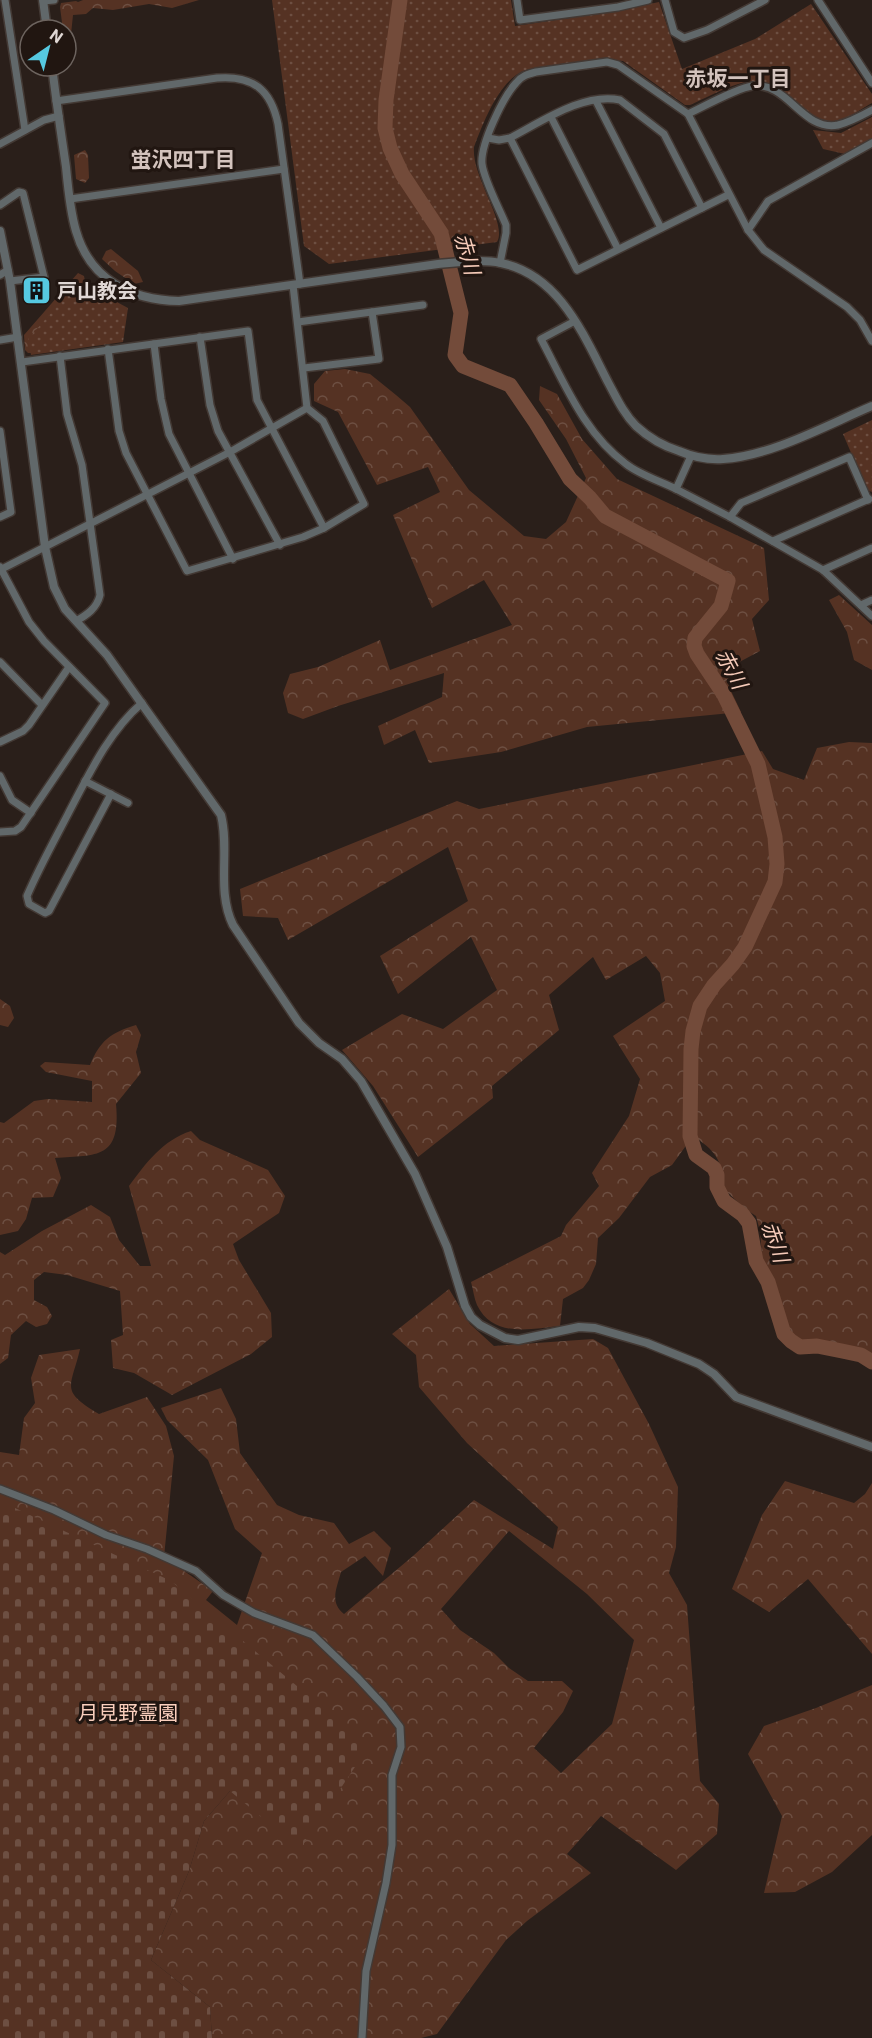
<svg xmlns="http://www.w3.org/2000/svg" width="872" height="2038" font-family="Roboto,'Noto Sans JP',sans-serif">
<defs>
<pattern id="forest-crowns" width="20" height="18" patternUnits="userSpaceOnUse" patternTransform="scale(1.5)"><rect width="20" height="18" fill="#553223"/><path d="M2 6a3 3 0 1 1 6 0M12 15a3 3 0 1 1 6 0" fill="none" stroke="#6d4f42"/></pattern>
<pattern id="cemetery-stones" width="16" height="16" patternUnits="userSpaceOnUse" patternTransform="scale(1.5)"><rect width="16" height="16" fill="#553223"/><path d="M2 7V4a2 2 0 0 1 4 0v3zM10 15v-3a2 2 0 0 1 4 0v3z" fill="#6d4f42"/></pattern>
<pattern id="park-dots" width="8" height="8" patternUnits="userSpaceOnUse" patternTransform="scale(1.5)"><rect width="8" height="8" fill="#553223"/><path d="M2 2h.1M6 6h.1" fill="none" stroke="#6d4f42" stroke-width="1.8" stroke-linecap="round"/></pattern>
</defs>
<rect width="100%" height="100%" fill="#2a1f1a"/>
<!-- forest -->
<g fill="url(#forest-crowns)" fill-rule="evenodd">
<polygon points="83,0 199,0 172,8 149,4 113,10 93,8 86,14 73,15 71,34 66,35 66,30 63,30 60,7 61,3 76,1 78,2"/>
<polygon points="85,150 88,155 89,178 85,183 76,179 74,155"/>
<polygon points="111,249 138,271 143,282 134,284 115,271 102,259 106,251"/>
<polygon points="78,273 84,276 86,286 38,353 28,353 25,350 24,335"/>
<polygon points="345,369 370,374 396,395 410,407 469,490 524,536 546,539 566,522 586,478 566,439 539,400 540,386 557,394 582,439 617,479 764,548 769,600 752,619 760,651 730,667 732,693 741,712 587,727 501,752 429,763 415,730 384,745 378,726 442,697 444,673 338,706 303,719 288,713 283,693 290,674 318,667 380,640 390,670 512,625 484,580 432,608 393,515 440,492 428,467 377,485 338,412 314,401 314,384 325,371"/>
<polygon points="839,595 872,625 872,670 854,660 847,632 829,600"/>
<path d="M849,742L872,743V1355L839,1346L802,1343L795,1340L788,1334L785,1315L763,1268L760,1231L756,1216L744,1208L723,1188C724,1162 715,1150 693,1136L672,1165L650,1177L619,1218L598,1238L596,1264L589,1280L583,1288L563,1299L560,1326C529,1329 493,1338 477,1305C474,1298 473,1289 471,1282L561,1236L566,1225L599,1186L592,1173L629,1116L640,1079L613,1036L665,1001L660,973L646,956L606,980L593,957L549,995L559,1030L492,1086L493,1098L418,1157L373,1086L342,1050L402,1014L443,1029L497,990L471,937L398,994L380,956L468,901L448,847L288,940L278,918L243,916L240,889L457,801L479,809L762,751L773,769L804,780L817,748Z"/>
<polygon points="0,999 10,1006 14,1018 8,1027 0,1025"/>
<path d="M136,1025L141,1035L136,1052L141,1073L116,1104C121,1159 98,1155 55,1158L61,1178L53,1197L32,1198L26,1219L18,1231L0,1235V1122L4,1123L34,1101L48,1099L92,1102V1081L46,1072L40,1066L45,1062L90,1065C100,1041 110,1033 136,1025Z"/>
<path d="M191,1131L200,1140L268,1170L285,1196L279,1213L233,1244L239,1260L271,1313L272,1337L251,1354L172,1395L134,1373L113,1368L111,1340L123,1335L120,1291L67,1275L44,1272L34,1280V1300L47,1307L52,1316L47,1324L36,1327L26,1321L11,1335L8,1358L0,1364V1252L5,1255L42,1231L91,1205L110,1217L119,1240L140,1266H151L129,1186C146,1163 163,1140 191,1131Z"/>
<path d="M449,1289L470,1324L494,1346L593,1339L608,1348L649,1424L678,1487L676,1547L669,1573L687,1605L700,1781L719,1804L717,1834L676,1870L601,1816L567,1854L591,1873L527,1921L506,1940L437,2034L421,2038H212L210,2007L151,1960L189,1871L204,1821L230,1791L0,1530V1452L19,1455L24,1418L35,1403L31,1378L39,1355L80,1349C71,1388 59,1390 99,1414L147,1397L166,1426L174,1456L164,1557L213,1591L206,1600L237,1625L262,1553L235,1529L208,1460L167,1420L161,1408L221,1388L236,1419L240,1453L277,1505L299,1515L334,1523L349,1544L374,1531L391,1548L383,1576L365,1556L341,1572C337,1588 329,1602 344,1614L413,1556L474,1500L553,1549L558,1527L467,1443L419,1387L416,1355L392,1334ZM509,1531L587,1594L634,1640L612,1724L561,1773L534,1748L563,1712L573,1691L562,1681H528L509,1668L494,1653L460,1630L441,1609Z"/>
<polygon points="785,1481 854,1503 865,1494 872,1483 872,1654 808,1579 769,1612 732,1589 762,1515"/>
<polygon points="872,1685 872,1835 832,1872 795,1892 764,1893 782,1816 748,1754 764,1726 816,1708"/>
</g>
<!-- cemetery -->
<polygon fill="url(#cemetery-stones)" points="0,1501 171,1581 369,1746 300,1849 230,1791 204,1821 189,1871 151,1960 210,2007 212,2038 0,2038"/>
<!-- park -->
<g fill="url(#park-dots)">
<path d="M272,0H511L515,26L616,11L659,2L682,69L755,39L811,4L872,94V103C861,109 851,117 839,120C806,130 790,81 755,81C736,81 708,97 690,105H685L623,61L602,59L526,70C500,78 483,123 474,147C471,176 508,223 497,242L329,264L304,246Z"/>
<polygon points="872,117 872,139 845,154 823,149 813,130 841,133"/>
<polygon points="82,278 102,294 128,308 123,342 31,355 28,339"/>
<polygon points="872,420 872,492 867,490 843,434"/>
</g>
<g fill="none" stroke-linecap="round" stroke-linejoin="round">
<!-- river -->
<polyline stroke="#734b3a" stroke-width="15" points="400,0 386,100 385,128 390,148 402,174 441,233 461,313 455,355 463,366 510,385 536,423 570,479 590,498 605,516 728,581 721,606 695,638 694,646 697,654 723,693 758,764 775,837 777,864 775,882 745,947 733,964 714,985 700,1006 693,1031 691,1049 690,1136 696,1155 714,1168 717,1175 717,1187 724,1201 743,1215 749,1223 756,1261 768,1282 784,1334 791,1341 800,1347 817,1346 842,1351 861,1355 872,1362"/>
<defs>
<g id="minor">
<polyline points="5,0 25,130"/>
<polyline points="517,0 520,20 618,7 648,0"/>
<polyline points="665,0 674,32 684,38 707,30 765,0"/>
<polyline points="818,0 872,83"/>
<polyline points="43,1 54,0"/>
<path d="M56,101L217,78C253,75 271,90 278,124L300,284"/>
<polyline points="596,101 661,228"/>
<path d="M688,114C703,107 737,88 752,86C788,81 802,132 838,125C850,122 861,116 872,110"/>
<polyline points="551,117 618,249"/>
<path d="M488,138L499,140L510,138C541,122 584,92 620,100L664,134L702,208"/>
<polyline points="510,138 577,270 728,195"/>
<polyline points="0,144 44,120 59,116"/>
<polyline points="70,199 284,169"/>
<polyline points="0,205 19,192 23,193 44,277 10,281"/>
<polyline points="748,230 768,201 872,143"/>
<path d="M500,263L506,233V225C499,208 484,180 482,164C480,145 503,97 516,83C521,76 528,74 536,72L607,62L618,65L688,114L748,230L764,250L847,307L860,320L872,341"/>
<polyline points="0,275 8,270"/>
<path d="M575,321L541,339C565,384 584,433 626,464C640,475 660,481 676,489"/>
<polyline points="298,322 423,305"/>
<polyline points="200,337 210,405 218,431 280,545"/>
<polyline points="0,340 18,337"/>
<polyline points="154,344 161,399 169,434 233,559"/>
<polyline points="108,349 119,431 126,453 187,571 303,537 324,528 364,504 323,421 307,408 293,285"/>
<path d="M60,356L67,414L82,465L100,595C97,608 87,615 76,621"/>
<polyline points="22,362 248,331 257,400 324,528"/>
<polyline points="304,368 379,359 372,312"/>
<polyline points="0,431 11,512 0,517"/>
<polyline points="691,456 676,489 730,517 823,570 872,616"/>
<polyline points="730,517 741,503 849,457 868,500"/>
<polyline points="773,541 869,499"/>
<polyline points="0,570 230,452 307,408"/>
<polyline points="823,570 872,548"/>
<polyline points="861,605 872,600"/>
<polyline points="0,662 42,705"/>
<polyline points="0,742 23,731 29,725 69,667"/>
<polyline points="0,776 12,800 31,813"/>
<polyline points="85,781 128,803"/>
<path d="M111,794L49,911L45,913L29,904L27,896C39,868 54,841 68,814C88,776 109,731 142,703"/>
<polyline points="0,832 15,831 21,827 105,703 44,641 29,622 0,567"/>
<polyline points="0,1489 54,1510 106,1535 147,1549 196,1571 223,1595 254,1613 313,1635 357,1677 384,1706 400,1727 401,1747 392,1775 392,1845 386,1883 366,1971 362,2038"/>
</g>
<g id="tertiary">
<polyline points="43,0 47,30"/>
<path d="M52,66C56,100 61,133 66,167C68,188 70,211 76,231C90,280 131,300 179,301L438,264C458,262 482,259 501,263C560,275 584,336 609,384C617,399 624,414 636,426C648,437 663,446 679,451C693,457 707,460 723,459C771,456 827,425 872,406"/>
<path d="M0,231L10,281L45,547L54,587L65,609L107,655L221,815C230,851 216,890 233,925L299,1023L319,1043L342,1059L361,1081L415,1174L447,1247L465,1306L471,1317L480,1325L505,1338L518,1340L579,1327L595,1328L647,1343L699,1364L714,1374L736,1397L872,1447"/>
</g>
</defs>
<!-- minor casing -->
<use href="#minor" stroke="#433934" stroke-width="10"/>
<!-- tertiary casing -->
<use href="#tertiary" stroke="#433934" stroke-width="11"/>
<!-- minor -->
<use href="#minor" stroke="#61686a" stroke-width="7"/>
<!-- tertiary -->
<use href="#tertiary" stroke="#61686a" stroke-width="8"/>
</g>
<!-- icons -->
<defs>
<symbol id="building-square" viewBox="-11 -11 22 22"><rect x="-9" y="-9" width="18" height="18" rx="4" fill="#56c9e1" stroke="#211611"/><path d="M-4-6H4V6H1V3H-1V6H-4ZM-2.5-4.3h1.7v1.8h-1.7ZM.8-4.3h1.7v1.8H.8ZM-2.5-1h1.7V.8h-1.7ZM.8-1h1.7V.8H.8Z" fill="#111"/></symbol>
</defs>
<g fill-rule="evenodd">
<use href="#building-square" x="20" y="274" width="33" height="33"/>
</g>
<g text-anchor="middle" stroke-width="6" stroke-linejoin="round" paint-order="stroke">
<!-- poi labels -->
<g font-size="20" font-weight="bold" fill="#e0d8d5" stroke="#211611" text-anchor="start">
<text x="57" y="298">戸山教会</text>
</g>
<!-- park labels -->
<g font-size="20" fill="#facfbd" stroke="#211611">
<text x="128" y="1720">月見野霊園</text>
</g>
<!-- neighbourhood labels -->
<g font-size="21" font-weight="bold" fill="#d3c3bd" stroke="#211611">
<text x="738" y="86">赤坂一丁目</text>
<text x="183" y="167">蛍沢四丁目</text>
</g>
<!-- water labels -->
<g font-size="21" font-style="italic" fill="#f5cab8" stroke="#211611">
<text transform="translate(467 254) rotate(74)" y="7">赤川</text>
<text transform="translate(731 669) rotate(62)" y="7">赤川</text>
<text transform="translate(775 1242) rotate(71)" y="7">赤川</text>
</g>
</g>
<!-- north arrow -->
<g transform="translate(48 48) rotate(35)"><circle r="28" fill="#211611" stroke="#6d645f" stroke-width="1.5"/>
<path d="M0-4.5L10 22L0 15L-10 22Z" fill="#56c9e1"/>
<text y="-9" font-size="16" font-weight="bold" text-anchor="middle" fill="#e0d8d5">N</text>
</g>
</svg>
